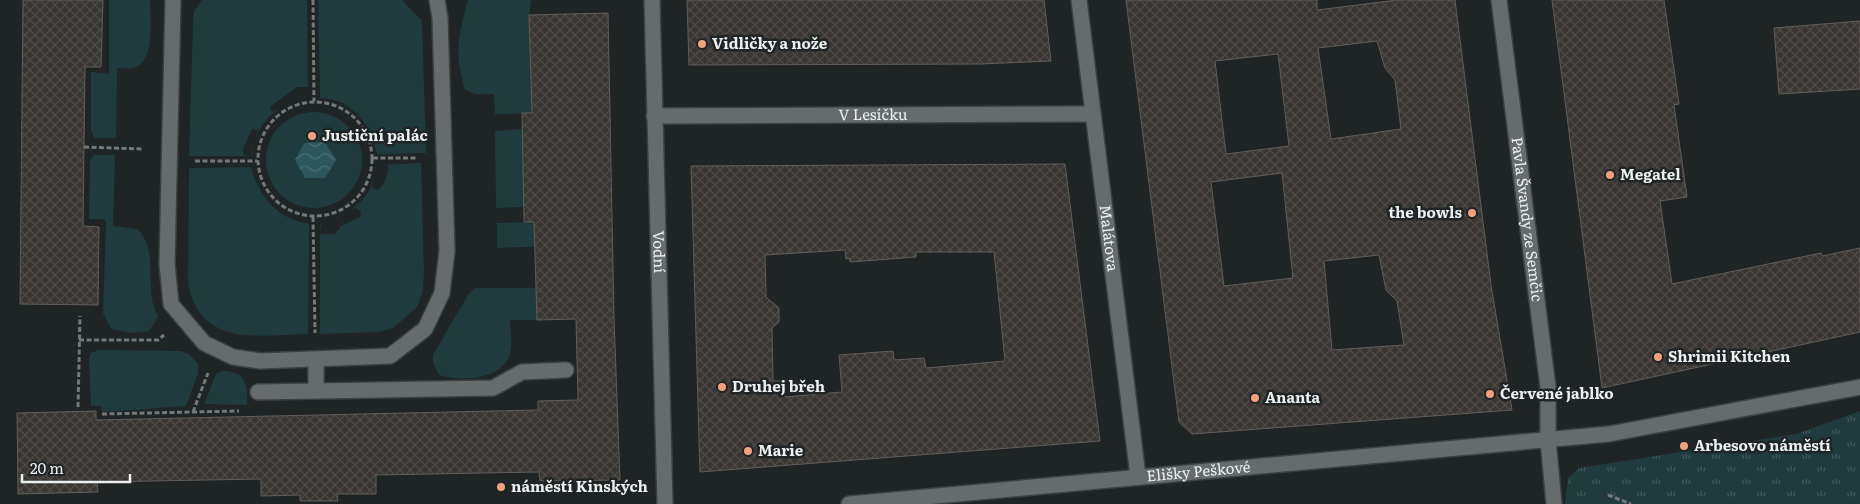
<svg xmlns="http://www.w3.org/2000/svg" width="1860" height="504" font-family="Literata,serif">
<defs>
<pattern id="park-tufts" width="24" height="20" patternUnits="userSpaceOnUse" patternTransform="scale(1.25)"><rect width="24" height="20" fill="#203b3e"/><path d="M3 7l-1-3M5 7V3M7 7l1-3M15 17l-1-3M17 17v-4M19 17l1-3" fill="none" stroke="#41585a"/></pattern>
<pattern id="water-waves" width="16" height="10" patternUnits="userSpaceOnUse" patternTransform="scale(1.25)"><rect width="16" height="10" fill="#2d575b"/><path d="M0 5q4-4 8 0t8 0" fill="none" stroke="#4c6f73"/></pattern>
<pattern id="building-cross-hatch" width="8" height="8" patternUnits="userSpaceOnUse" patternTransform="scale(1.25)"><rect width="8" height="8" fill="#3a3634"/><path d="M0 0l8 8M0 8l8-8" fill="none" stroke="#4d4a48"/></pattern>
</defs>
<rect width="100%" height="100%" fill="#1f2425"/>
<!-- grass -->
<g fill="#203b3e" fill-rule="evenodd">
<path d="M109,0H150C150,18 156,63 133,68C128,69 122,68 117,68L116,138H95L91,131V72L109,74Z"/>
<path d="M202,0H307L308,97L289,102L308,97V87H297L271,106L270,109L273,112L280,107C260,125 257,129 252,156H189L193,23L194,11ZM252,129L258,130L251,156L244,155L243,149Z"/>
<path d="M318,0H402L422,21L426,153L377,154C370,125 354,99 320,98Z"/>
<path d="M468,0H531L529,15L531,88L549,113L495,114L494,94H475L465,90C454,53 458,36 468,0Z"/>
<circle cx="314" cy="160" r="48"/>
<polygon points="523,129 550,155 523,155 523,180 550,180 551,206 496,208 495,131"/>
<path d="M94,155H115L113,226L137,229C156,246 148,275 152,298C152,304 156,311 158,317L149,331L130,333L111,329L103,313L106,222L103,219H89L90,161Z"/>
<path d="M421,163L424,272L423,291L417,307L393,328L379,332L320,334V224C353,212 371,201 378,165ZM378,165H388C389,173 385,184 378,190L372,188ZM355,208L361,212L360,217L341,226L335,234H320L321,224Z"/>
<path d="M251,167C259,197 278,219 309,224L308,334C258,335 201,348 188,284L189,168Z"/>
<polygon points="551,222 552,246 497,248 497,223"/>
<path d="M475,288H536L537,320H510C510,329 512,339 511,348C507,381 463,382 439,375L433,362V355L468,295Z"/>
<polygon points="98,350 181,351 189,354 198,364 198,373 186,406 102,412 101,406 91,406 89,359 91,353"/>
<path d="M223,371C246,371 248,385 247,405L204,404L216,374Z"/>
</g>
<!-- park -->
<polygon fill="url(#park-tufts)" points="1860,411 1860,504 1565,504 1568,478 1579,468 1796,434"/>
<!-- water -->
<polygon fill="url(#water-waves)" points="325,142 336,160 325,178 305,178 295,160 304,143"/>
<!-- building -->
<g fill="url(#building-cross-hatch)" stroke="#625d5b" fill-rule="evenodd">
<polygon points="23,0 103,0 101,67 85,67 84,147 83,226 99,227 98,305 20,304"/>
<polygon points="687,0 1044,0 1051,61 980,64 689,65"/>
<path d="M1126,0H1317V10L1397,0H1455L1491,285L1512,410L1192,434L1179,422ZM1377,41L1385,68L1395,80L1401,129L1331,139L1318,48ZM1278,54L1289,146L1226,154L1215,61ZM1282,173L1293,278L1224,286L1211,182ZM1379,255L1386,290L1397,301L1404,345L1332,350L1324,261Z"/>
<polygon points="1552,0 1664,0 1679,104 1674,105 1687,197 1660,201 1672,284 1821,253 1822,256 1860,248 1860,332 1602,388"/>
<polygon points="608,13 614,318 620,480 540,481 539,472 376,475 376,494 337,494 338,501 300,501 300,495 261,496 261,479 97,482 98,492 18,494 17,413 96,411 96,420 538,410 538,401 578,400 576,319 537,320 534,222 524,222 522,113 532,113 529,15"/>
<polygon points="1860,21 1860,89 1779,94 1774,28"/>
<path d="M1065,164L1100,441L700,472L691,166ZM845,250L846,259L849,258L850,262L916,257V252H994L1005,361L926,368L924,358L894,360L893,351L839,355L842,392L785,397L784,381H773L772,328L779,322V308L766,297L765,255Z"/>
</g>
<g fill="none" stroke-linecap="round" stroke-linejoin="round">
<defs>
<g id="minor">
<polyline points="173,0 167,264 171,304 204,343 233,357 260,361 390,356 425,329 442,293 447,251 440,18 437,0"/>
<path id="s1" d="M652,0L665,504"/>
<path id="s2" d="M1079,0L1138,476"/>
<path id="s3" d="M1499,0L1548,387V440L1554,504"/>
<path id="s4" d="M654,116L1092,114"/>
<polyline points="316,360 316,391"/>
<polyline points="258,392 493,388 522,372 566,370"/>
<path id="s5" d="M849,504L1609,434L1860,387"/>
</g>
</defs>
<!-- minor casing -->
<use href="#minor" stroke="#3b4040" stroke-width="18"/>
<!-- path -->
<g stroke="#747879" stroke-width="3" stroke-dasharray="5 2.5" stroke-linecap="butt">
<polyline points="313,0 314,101"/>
<circle cx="315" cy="159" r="57"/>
<polyline points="84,147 143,149"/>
<polyline points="373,158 417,158"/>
<polyline points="195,161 257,161"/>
<polyline points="313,217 315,333"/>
<polyline points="79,340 158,340 164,335"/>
<polyline points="78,407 80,316"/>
<polyline points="193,412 208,373"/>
<polyline points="102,414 239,411"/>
<polyline points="1608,495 1631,504"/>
</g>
<!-- minor -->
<use href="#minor" stroke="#666c6c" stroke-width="15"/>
</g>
<!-- markers -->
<g fill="#f2a17e" stroke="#1f2425" stroke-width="2">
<circle cx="702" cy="44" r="5"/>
<circle cx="312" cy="136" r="5"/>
<circle cx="1610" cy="175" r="5"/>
<circle cx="1472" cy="213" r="5"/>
<circle cx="1658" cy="357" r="5"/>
<circle cx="722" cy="387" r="5"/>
<circle cx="1490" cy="394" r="5"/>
<circle cx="1255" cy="398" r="5"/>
<circle cx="1684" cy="446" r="5"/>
<circle cx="748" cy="451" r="5"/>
<circle cx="501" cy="487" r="5"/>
</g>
<g text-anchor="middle" stroke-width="5" stroke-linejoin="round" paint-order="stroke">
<!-- poi labels -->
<g font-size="15" font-weight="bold" fill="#ecf0f0" stroke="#1f2425" text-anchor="start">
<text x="712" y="49">Vidličky a nože</text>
<text x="322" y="141">Justiční palác</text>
<text x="1620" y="180">Megatel</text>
<text x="1462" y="218" text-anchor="end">the bowls</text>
<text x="1668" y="362">Shrimii Kitchen</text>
<text x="732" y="392">Druhej břeh</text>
<text x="1500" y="399">Červené jablko</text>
<text x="1265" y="403">Ananta</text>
<text x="1694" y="451">Arbesovo náměstí</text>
<text x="758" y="456">Marie</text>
<text x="511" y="492">náměstí Kinských</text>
</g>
<!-- street labels -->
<g font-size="15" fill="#ecf0f0" stroke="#1f2425">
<text dy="5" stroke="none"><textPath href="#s4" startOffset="219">V Lesíčku</textPath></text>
<text dy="5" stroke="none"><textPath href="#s3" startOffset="221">Pavla Švandy ze Semčic</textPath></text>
<text dy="5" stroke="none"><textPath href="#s2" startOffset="240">Malátova</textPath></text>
<text dy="5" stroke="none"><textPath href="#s1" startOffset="252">Vodní</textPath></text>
<text dy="5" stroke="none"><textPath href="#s5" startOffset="351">Elišky Peškové</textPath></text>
</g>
</g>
<!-- scale -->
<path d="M22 474v8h108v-8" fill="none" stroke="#ecf0f0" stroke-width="2.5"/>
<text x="30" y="474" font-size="15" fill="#ecf0f0" stroke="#1f2425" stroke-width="4" paint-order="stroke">20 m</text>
</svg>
